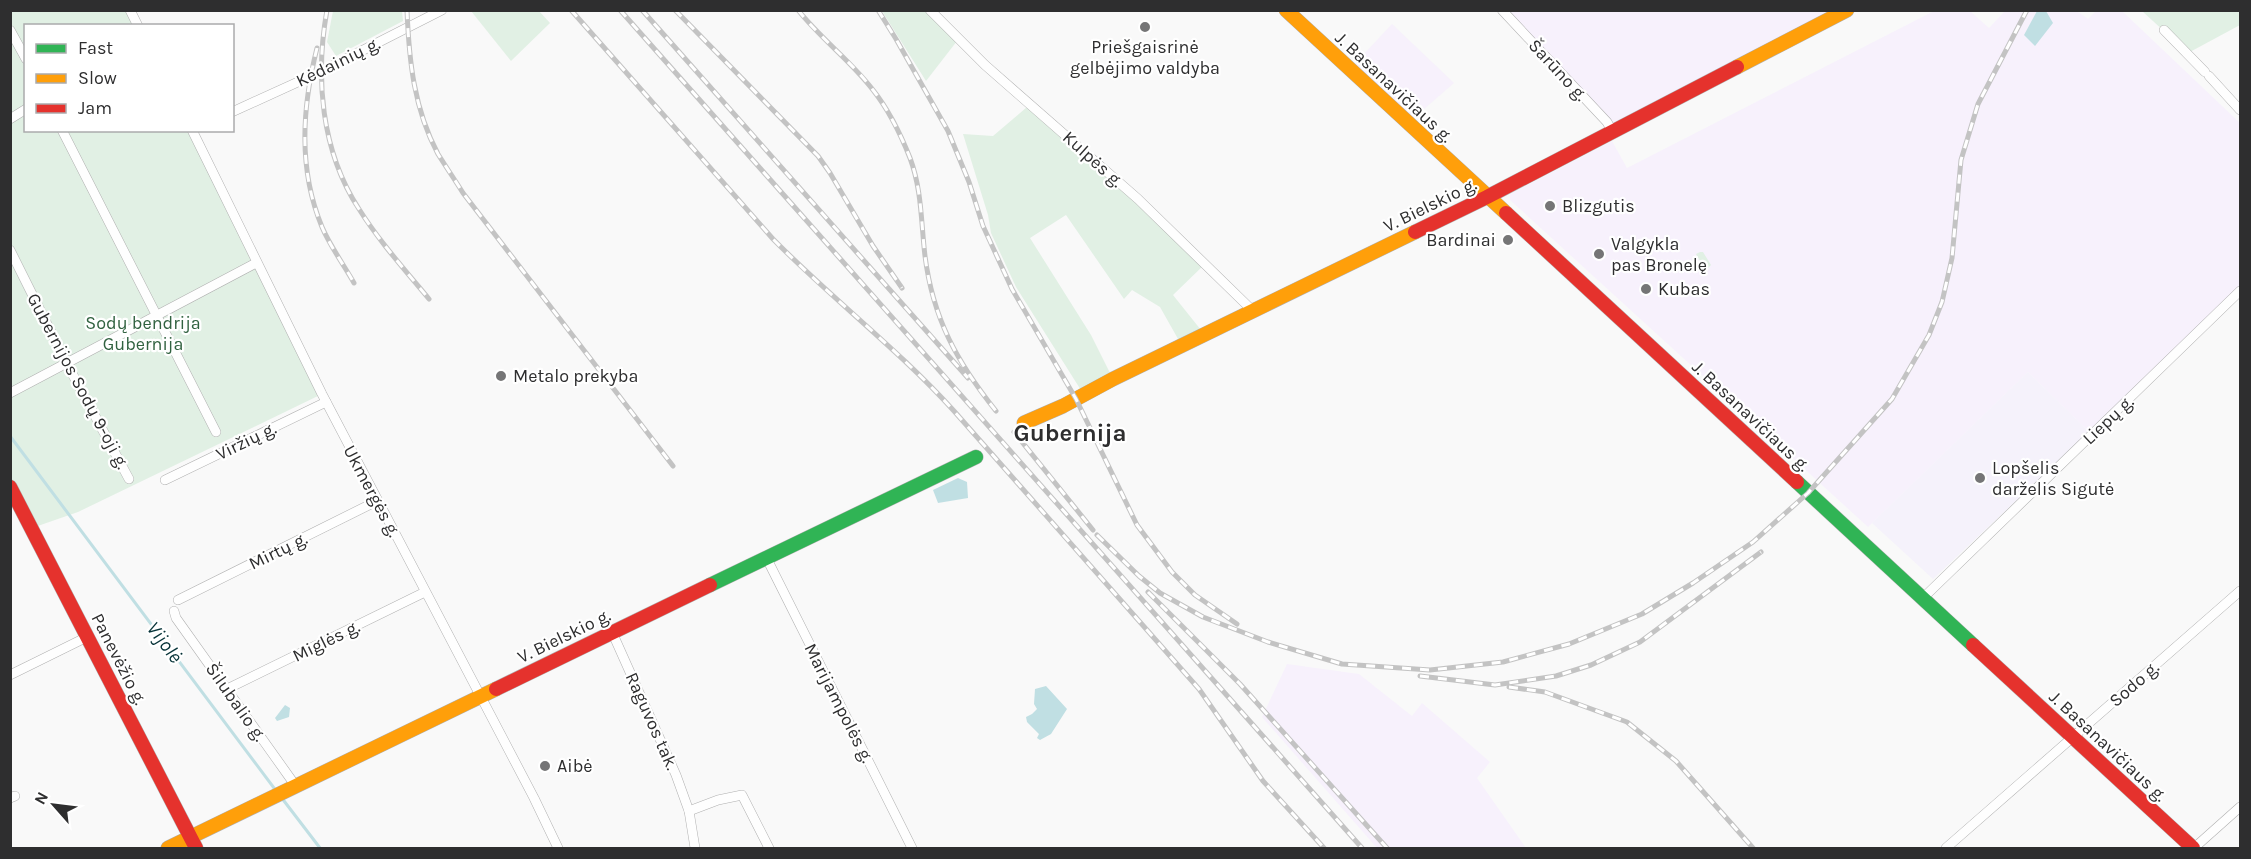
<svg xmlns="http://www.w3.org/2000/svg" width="2251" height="859" font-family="Karla,sans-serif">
<rect width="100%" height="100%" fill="#f9f9f9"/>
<!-- commercial -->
<g fill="#f7f1fc">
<polygon points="1502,11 1847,11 1612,131"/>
<polygon points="1934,11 1970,11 1989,28 2005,11 2077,11 2088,19 2096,11 2122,11 2240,123 2240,287 2204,324 2089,432 2028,372 1868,527 1510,200 1510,194 1612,141 1627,168"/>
<polygon points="1392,24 1454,83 1408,123 1349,70"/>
<polygon points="1287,664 1359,674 1412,716 1422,703 1490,762 1477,778 1526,848 1377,848 1262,717"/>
</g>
<!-- education -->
<polygon fill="#f5f2fb" points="2028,372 2089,432 1933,579 1872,523"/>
<!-- green -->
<g fill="#e1f0e4">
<polygon points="11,11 130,11 138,25 26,26 26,130 192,131 322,394 78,512 32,528 11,488"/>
<polygon points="333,11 402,11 403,21 336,56 327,42"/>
<polygon points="471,11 539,11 550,23 511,61"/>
<polygon points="882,11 926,11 957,41 926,81"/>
<polygon points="2142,11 2240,11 2240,25 2188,53"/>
<polygon points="1027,107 1036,108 1205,264 1173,295 1205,335 1182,346 1160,307 1132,290 1124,299 1066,215 1030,238 1091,335 1113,379 1084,395 1016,287 991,233 988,215 963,134 993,136"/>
<polygon points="1700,252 1703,252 1711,265 1706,270 1699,264 1701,263 1696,254"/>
</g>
<!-- water -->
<g fill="#c0dfe3">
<polygon points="2037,11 2046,11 2053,23 2035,46 2024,35"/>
<polygon points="958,478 967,482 968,498 938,503 933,490"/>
<polygon points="1046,686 1067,709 1051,734 1040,740 1037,738 1039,734 1027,722 1026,717 1032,714 1037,709 1034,704 1035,689"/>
<polygon points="285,705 290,708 289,717 277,721 275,718"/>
</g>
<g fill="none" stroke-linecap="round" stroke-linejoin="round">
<!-- stream -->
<g stroke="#c0dfe3" stroke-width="3">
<polyline points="10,436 277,792"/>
<polyline points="281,797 320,848"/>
</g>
<defs>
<g id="street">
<polyline points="130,10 138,26"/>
<polyline points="930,10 985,65 1138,199 1253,311"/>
<polyline points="1502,10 1607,122 1612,131"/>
<polyline points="10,30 26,59"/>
<polyline points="2164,30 2205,72"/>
<polyline points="2209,76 2240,110"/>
<polyline points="232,112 322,71 442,10"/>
<polyline points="10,119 26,109"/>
<polyline points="62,130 216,432"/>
<polyline points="192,130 322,394 534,798 558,848"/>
<polyline points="10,250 67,364 129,479"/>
<polyline points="10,393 256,263"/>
<polyline points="165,480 326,402"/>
<polyline points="766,557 912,848"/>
<polyline points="1922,599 2240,291"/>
<polyline points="178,600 377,501"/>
<polyline points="174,611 176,618 295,785"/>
<polyline points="612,632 676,775 689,811 695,848"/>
<polyline points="10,675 87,637"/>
<polyline points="227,689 425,592"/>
<polyline points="10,798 15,796"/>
<polyline points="689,811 718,800 742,795 769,848"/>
<polyline points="1946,848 2240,591"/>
<polyline points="2194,848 2240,807"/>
</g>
<g id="fast">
<polyline points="1797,482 1973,645"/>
<polyline points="710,585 976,457"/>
</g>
<g id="slow">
<polyline points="1286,10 1506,213"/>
<polyline points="1737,67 1847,10"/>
<polyline points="1024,423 1063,406 1113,379 1415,232"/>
<polyline points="168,848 496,689"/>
</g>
<g id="jam">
<polyline points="1506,213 1797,482"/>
<polyline points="1415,232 1487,197 1737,67"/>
<polyline points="10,487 196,848"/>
<polyline points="1973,645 2193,848"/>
<polyline points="496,689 710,585"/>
</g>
</defs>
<!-- street casing -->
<use href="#street" stroke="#b0b0b0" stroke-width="10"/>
<!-- fast casing -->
<use href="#fast" stroke="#b0b0b0" stroke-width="15"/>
<!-- slow casing -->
<use href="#slow" stroke="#b0b0b0" stroke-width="15"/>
<!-- jam casing -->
<use href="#jam" stroke="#b0b0b0" stroke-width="15"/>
<!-- street -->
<use href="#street" stroke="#fefefe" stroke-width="9"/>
<!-- fast -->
<use href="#fast" stroke="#30b455" stroke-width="14"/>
<!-- slow -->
<use href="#slow" stroke="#ff9f0a" stroke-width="14"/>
<!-- jam -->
<use href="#jam" stroke="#e5322d" stroke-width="14"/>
<defs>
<g id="rail">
<path d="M327,10C315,77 321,151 359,209C379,241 405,270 429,299"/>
<path d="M407,10C409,61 414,109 438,154C446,167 455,180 463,193L673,466"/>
<path d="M571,10L773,239C831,298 898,349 954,411L1199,689L1263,781L1324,848"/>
<polyline points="620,10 1362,848"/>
<polyline points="642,10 968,378"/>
<polyline points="675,10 818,156 830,173 873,246 902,288"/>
<path d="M798,10C821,39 851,61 873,90C888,109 901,135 910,158C922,190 921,223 925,256C933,319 957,362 996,411"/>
<polyline points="878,10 896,39 948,131 969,182 983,226 1012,289 1076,399 1137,525 1172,572 1195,595 1237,624"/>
<path d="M317,48C302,108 298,169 322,227C330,246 344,265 354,283"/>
<polyline points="1014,432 1093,530"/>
<polyline points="1097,535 1139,576 1160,593 1203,617 1268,642 1342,664 1430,670 1503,662 1569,644 1642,614 1693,583 1753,542 1808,493 1892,399 1929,335 1942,302 1952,258 1961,160 1978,104 2027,10"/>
<polyline points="1148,592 1240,684 1387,848"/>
<polyline points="1420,676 1495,685 1556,676 1591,665 1640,642 1761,552"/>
<polyline points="1509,687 1545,692 1627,722 1676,761 1753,848"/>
</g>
</defs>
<!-- rail casing -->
<use href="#rail" stroke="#c3c3c3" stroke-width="5"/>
<!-- rail -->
<use href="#rail" stroke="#fff" stroke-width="3" stroke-dasharray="9" stroke-linecap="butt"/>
</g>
<!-- markers -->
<g fill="#757576" stroke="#fff" stroke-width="2">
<circle cx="1145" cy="27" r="6"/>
<circle cx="1550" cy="206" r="6"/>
<circle cx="1508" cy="240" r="6"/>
<circle cx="1599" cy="254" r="6"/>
<circle cx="1646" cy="289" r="6"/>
<circle cx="501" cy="376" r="6"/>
<circle cx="1980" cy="478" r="6"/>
<circle cx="545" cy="766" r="6"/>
</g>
<g text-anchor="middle" stroke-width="4.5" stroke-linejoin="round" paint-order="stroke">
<!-- poi labels -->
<g font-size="18" fill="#2e2e2f" stroke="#fff" text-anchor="start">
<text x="1145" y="53" text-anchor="middle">Priešgaisrinė<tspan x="1145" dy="21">gelbėjimo valdyba</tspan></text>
<text x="1562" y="212">Blizgutis</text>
<text x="1496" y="246" text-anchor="end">Bardinai</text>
<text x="1611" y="250">Valgykla<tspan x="1611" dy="21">pas Bronelę</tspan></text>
<text x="1658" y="295">Kubas</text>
<text x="513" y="382">Metalo prekyba</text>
<text x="1992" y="474">Lopšelis<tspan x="1992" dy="21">darželis Sigutė</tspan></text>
<text x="557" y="772">Aibė</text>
</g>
<!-- street labels -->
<g font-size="18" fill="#2e2e2f" stroke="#fff">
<text transform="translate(338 62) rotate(-26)" y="6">Kėdainių g.</text>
<text transform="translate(1558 70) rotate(47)" y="6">Šarūno g.</text>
<text transform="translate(1394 87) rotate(43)" y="6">J. Basanavičiaus g.</text>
<text transform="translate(1093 159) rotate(42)" y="6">Kulpės g.</text>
<text transform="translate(1430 205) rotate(-26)" y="6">V. Bielskio g.</text>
<text transform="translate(78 381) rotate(62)" y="6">Gubernijos Sodų 9-oji g.</text>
<text transform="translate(1751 416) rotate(43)" y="6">J. Basanavičiaus g.</text>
<text transform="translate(2108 420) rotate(-43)" y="6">Liepų g.</text>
<text transform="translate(246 441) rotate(-26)" y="6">Viržių g.</text>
<text transform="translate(372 491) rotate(62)" y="6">Ukmergės g.</text>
<text transform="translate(278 551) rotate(-26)" y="6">Mirtų g.</text>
<text transform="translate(564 636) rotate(-26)" y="6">V. Bielskio g.</text>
<text transform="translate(326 641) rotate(-26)" y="6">Miglės g.</text>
<text transform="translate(119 659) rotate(63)" y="6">Panevėžio g.</text>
<text transform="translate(2134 684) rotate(-41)" y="6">Sodo g.</text>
<text transform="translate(236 702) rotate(55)" y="6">Šilubalio g.</text>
<text transform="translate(839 703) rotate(63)" y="6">Marijampolės g.</text>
<text transform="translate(652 721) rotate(66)" y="6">Raguvos tak.</text>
<text transform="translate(2108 746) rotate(43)" y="6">J. Basanavičiaus g.</text>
</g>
<!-- park labels -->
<g font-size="18" fill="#316240" stroke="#fff">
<text x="143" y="329">Sodų bendrija<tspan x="143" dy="21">Gubernija</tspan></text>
</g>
<!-- water labels -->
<g font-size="20" font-style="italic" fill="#053237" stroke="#fff">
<text transform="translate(165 642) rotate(53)" y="7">Vijolė</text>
</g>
<!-- district labels -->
<g font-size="24" font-weight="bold" fill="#2e2e2f" stroke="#fff">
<text x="1070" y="441">Gubernija</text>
</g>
</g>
<!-- border -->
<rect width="2251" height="859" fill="none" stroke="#2e2e2f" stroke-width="24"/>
<!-- legend -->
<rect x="24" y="24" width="210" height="108" fill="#ffffff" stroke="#ababac" stroke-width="1.5"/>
<rect x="36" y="44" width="30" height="9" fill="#30b455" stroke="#ababac" stroke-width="1.5"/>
<text x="78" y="54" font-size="18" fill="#2e2e2f">Fast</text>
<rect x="36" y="74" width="30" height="9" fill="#ff9f0a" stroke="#ababac" stroke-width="1.5"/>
<text x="78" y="84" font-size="18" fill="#2e2e2f">Slow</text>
<rect x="36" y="104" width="30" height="9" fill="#e5322d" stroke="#ababac" stroke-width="1.5"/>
<text x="78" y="114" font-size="18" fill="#2e2e2f">Jam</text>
<!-- north arrow -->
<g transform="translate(54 805) rotate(298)" stroke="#ffffff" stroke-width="4.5" paint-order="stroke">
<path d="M0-4.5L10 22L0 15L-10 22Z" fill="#2e2e2f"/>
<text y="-9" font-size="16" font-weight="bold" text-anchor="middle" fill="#2e2e2f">N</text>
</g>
</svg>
